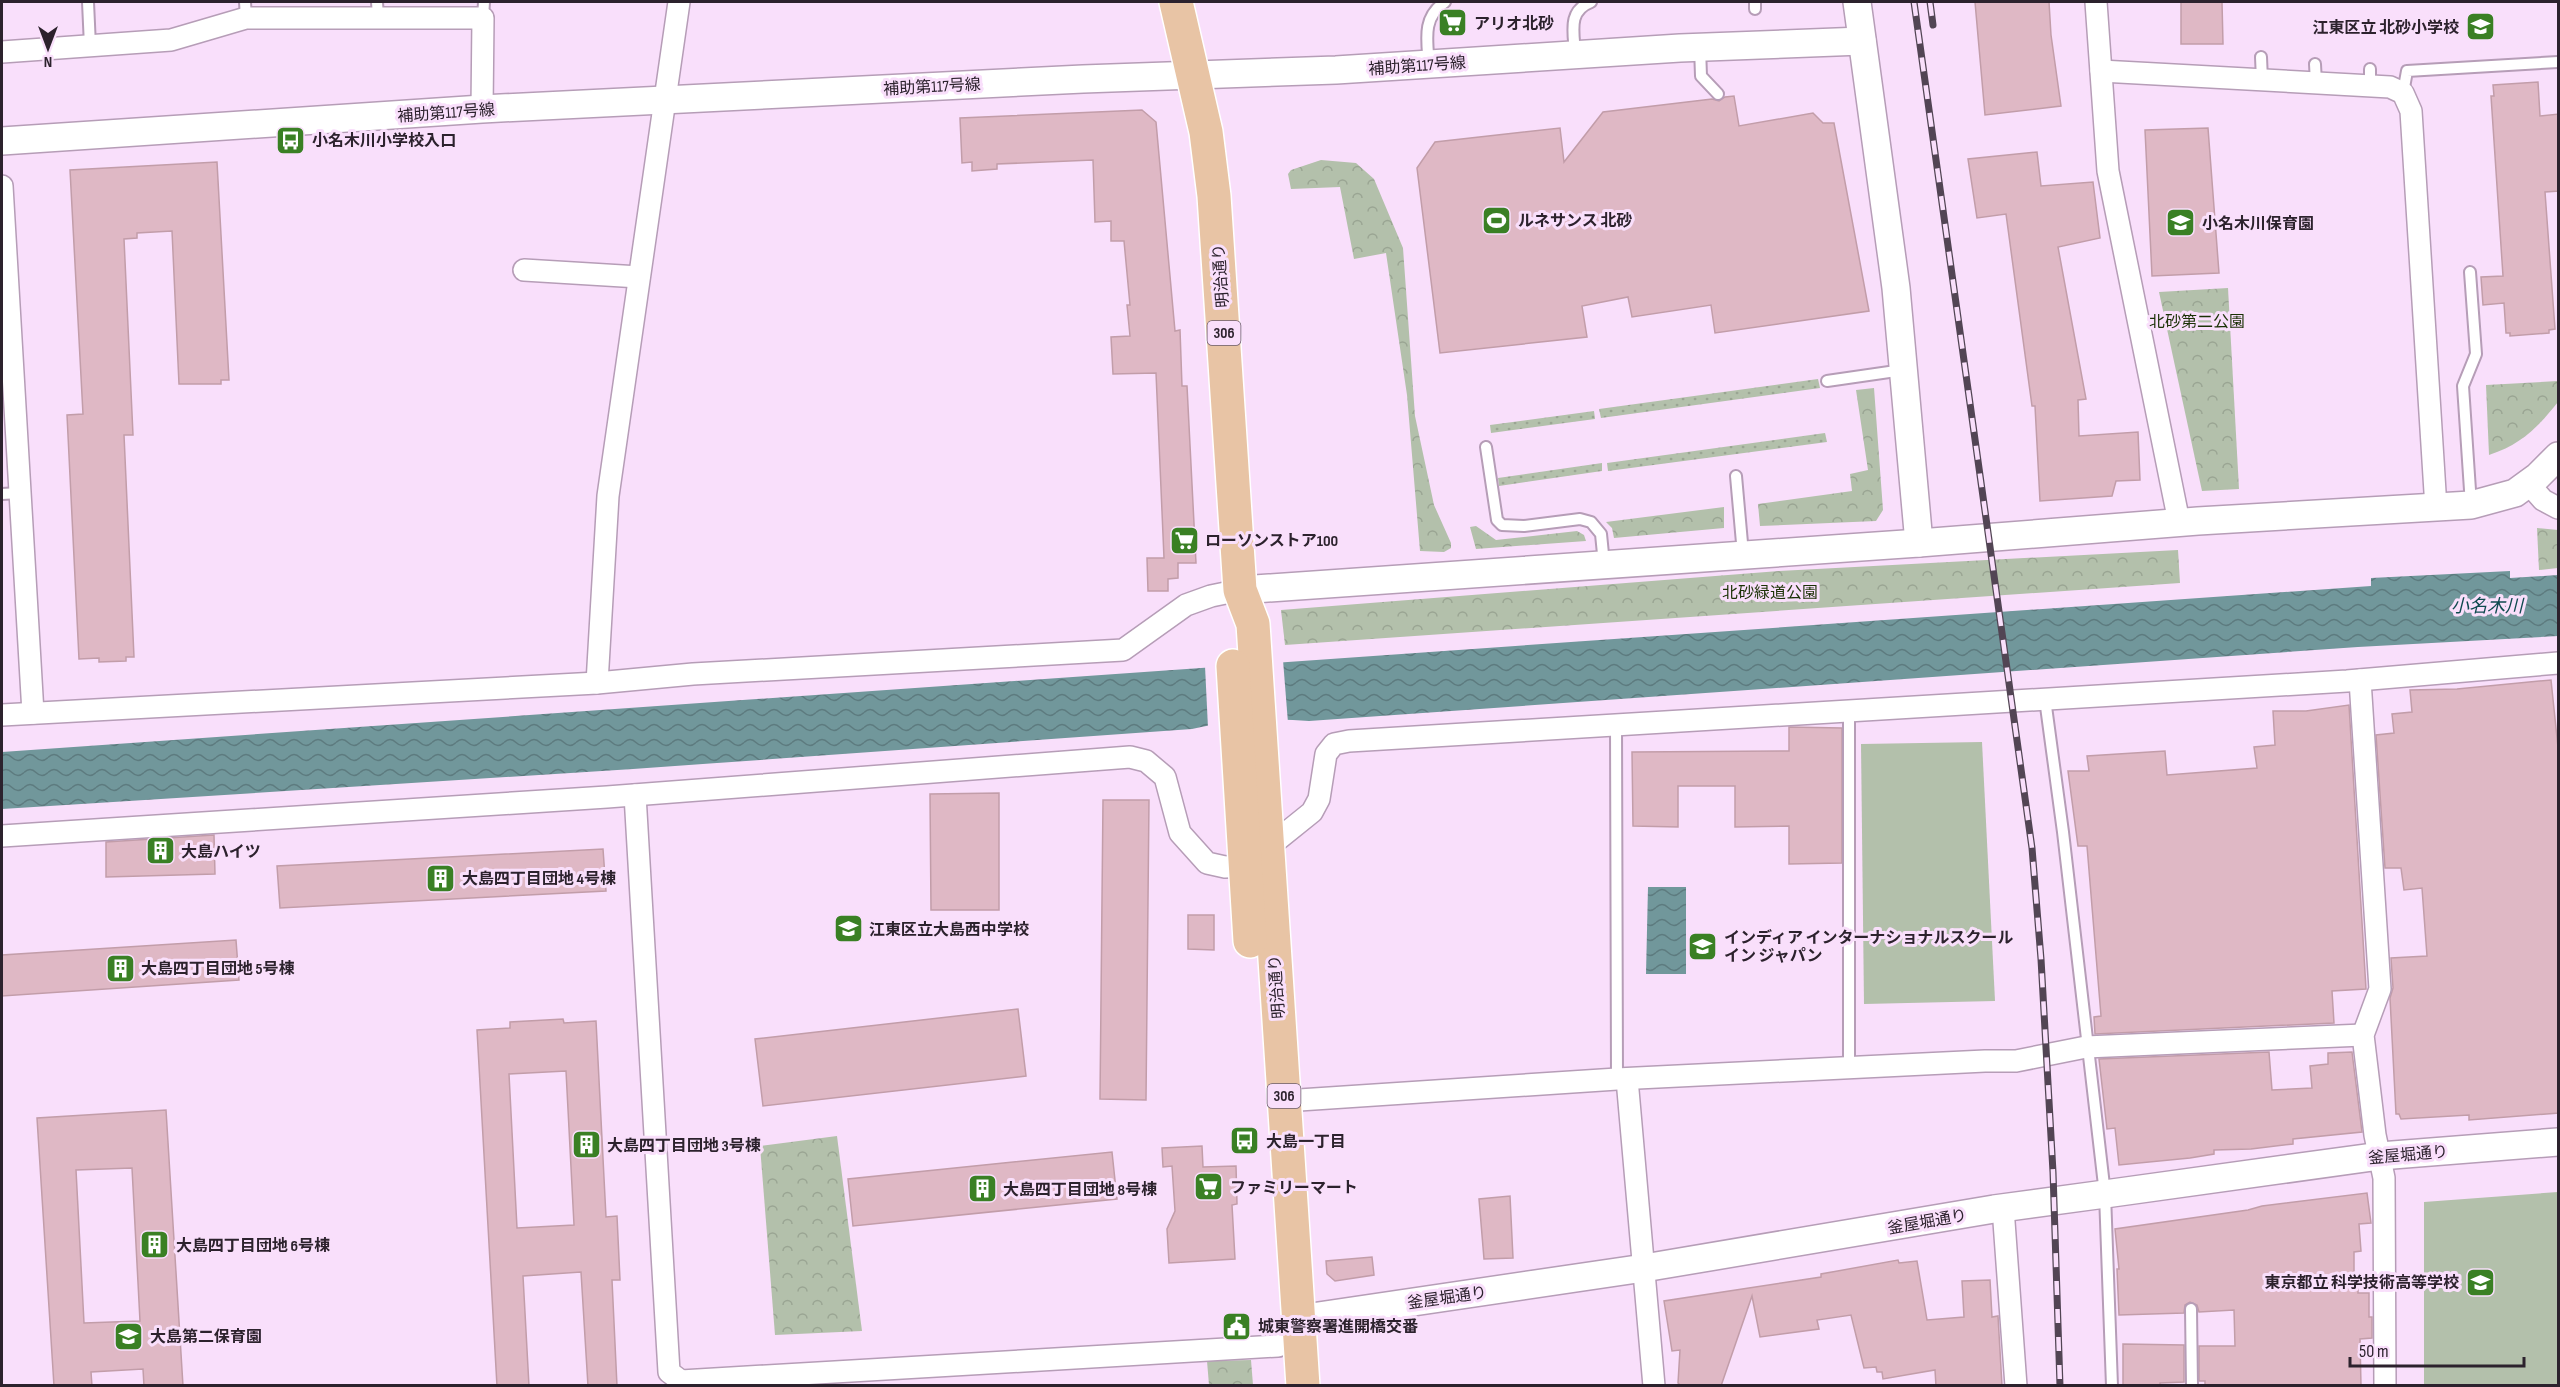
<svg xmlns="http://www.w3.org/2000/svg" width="2560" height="1387" font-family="'Sofia Sans Condensed','Noto Sans JP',sans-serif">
<defs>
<pattern id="grass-dots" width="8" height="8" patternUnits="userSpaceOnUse" patternTransform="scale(1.5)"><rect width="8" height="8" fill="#b3c0ab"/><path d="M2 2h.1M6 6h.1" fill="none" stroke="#9aa593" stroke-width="1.8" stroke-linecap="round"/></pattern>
<pattern id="forest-crowns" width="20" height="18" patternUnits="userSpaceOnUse" patternTransform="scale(1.5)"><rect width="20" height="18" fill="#b3c0ab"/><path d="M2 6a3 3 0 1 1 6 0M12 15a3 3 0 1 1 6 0" fill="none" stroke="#9aa593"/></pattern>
<pattern id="water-waves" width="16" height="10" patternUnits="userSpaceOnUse" patternTransform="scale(1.5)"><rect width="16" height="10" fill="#71979b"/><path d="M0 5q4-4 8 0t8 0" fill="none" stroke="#5d7b7f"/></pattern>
</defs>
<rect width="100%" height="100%" fill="#f9dffb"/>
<!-- grass -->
<g fill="url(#grass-dots)">
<polygon points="1818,379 1820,388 1601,418 1599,409"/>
<polygon points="1594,411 1595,419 1491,433 1490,425"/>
<polygon points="1825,433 1827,442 1608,471 1607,463"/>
<polygon points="1602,463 1602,471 1499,486 1498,478"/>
</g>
<!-- forest -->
<g fill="url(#forest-crowns)">
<polygon points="1321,160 1356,163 1374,179 1403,248 1415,416 1434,505 1451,543 1451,548 1444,552 1420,551 1407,395 1386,253 1354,259 1340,187 1291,189 1288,174 1291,170"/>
<polygon points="2228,288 2239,489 2202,491 2159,292"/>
<path d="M2558,381V402C2537,428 2522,444 2489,455L2486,385Z"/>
<polygon points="1874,388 1883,510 1876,521 1760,526 1758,504 1852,491 1850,474 1868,470 1856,390"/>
<polygon points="1724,507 1724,528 1614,538 1612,528 1606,522"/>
<polygon points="1476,526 1496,540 1577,531 1584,535 1586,541 1476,549 1470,527"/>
<polygon points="2537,528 2558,530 2558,568 2539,570"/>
<polygon points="2178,550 2180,583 1285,645 1281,610 1779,571"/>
<polygon points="837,1136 862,1331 775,1335 760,1146"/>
<polygon points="1251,1360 1253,1385 1209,1385 1207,1361"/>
</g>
<!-- pitch -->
<g fill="#b3c0ab">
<polygon points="1982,742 1995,1001 1864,1004 1861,744"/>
<polygon points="2558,1192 2558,1385 2424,1385 2424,1202"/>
</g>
<!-- water -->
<g fill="url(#water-waves)">
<path d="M2510,571V578L2558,575V636L2358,647L1309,721C1272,718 1228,720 1192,729L633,769L2,809V752L2371,586V578Z"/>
<polygon points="1648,887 1686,887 1686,974 1646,974"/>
</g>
<!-- pier -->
<polygon fill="#f9dffb" points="1283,660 1288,723 1208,728 1205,666"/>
<!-- building -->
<g fill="#dfb8c5" stroke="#c29da9" stroke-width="1.5" fill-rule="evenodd">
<polygon points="1975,2 2049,2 2051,35 2061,106 1985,115"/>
<polygon points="2181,2 2222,2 2223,44 2181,44"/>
<polygon points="2538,82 2540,116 2559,114 2559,191 2545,192 2555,329 2549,330 2549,333 2510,336 2510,333 2506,333 2504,303 2483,305 2481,277 2503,276 2491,96 2494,96 2493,85"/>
<polygon points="1734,96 1739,126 1813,113 1823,123 1834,123 1869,311 1715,333 1711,305 1632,317 1628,297 1582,306 1587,337 1440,353 1417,168 1435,142 1560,128 1564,162 1603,112 1712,99 1719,101 1725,97"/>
<polygon points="1142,110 1156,122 1175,331 1180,330 1182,386 1187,386 1196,563 1178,563 1178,578 1168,579 1168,591 1148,591 1147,558 1164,558 1156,373 1113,374 1111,337 1130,336 1127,305 1130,305 1124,241 1111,241 1111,221 1095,222 1093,160 997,164 997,169 972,171 972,162 962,163 960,118"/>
<polygon points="2208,128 2219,273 2152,276 2145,130"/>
<polygon points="2037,152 2041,186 2093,182 2100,238 2058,247 2086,399 2078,400 2079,436 2138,432 2140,480 2116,481 2112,496 2040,501 2035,406 2032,406 2006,214 1977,218 1968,159"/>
<polygon points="217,162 229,380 221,380 221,384 179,384 172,231 137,233 137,238 124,239 133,435 124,435 134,657 126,657 126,661 99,662 99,658 79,659 67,415 83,414 70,170"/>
<polygon points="2551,680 2559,757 2559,1113 2469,1120 2469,1115 2401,1119 2399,1114 2396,1114 2390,998 2393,988 2391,958 2427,956 2422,888 2404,890 2401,868 2385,868 2376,735 2394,733 2392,714 2412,712 2410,690 2457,689"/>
<polygon points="2349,705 2366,989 2332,991 2334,1023 2095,1034 2094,1017 2101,1016 2087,846 2078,846 2068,771 2089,771 2087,756 2165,751 2167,775 2257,768 2254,747 2275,745 2273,711 2306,711"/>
<polygon points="1789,727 1842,728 1842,863 1789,864 1789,826 1735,827 1735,786 1678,786 1678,827 1633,826 1632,752 1789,751"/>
<polygon points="999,793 999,910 931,910 930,794"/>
<polygon points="1103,800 1149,800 1146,1100 1100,1099"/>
<polygon points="214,835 215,874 106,877 106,842"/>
<polygon points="603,849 606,891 280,908 277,866"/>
<polygon points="1188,915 1214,915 1214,950 1188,949"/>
<polygon points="236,940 239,980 2,996 2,955"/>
<polygon points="1018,1009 1026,1076 763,1106 755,1039"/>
<path d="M563,1019L564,1023L596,1021L606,1217L617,1216L620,1280H612L617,1386H588L581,1272L523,1276L529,1386H497L477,1030L510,1028V1022ZM566,1071L574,1225L517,1228L509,1074Z"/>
<polygon points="2269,1052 2272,1090 2312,1088 2310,1066 2328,1064 2328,1053 2352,1052 2362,1132 2293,1139 2293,1144 2251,1149 2214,1150 2214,1154 2190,1158 2119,1165 2115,1128 2107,1129 2099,1059"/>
<path d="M166,1110L183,1386H144L143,1369L91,1372L92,1386H54L37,1118ZM132,1168L140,1321L84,1323L76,1170Z"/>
<polygon points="1202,1146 1203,1167 1236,1166 1237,1204 1232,1205 1235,1259 1169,1263 1167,1229 1175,1211 1172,1166 1163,1167 1162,1148"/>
<polygon points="1112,1152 1117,1199 853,1226 848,1179"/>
<polygon points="2367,1193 2371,1223 2359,1224 2361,1251 2354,1252 2354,1280 2358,1281 2358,1293 2369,1293 2369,1317 2372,1317 2372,1338 2360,1339 2361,1386 2205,1386 2205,1381 2199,1381 2199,1346 2235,1346 2234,1310 2199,1312 2197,1305 2190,1302 2185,1305 2184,1313 2119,1315 2117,1269 2119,1269 2115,1229 2248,1210 2262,1206"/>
<polygon points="1510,1196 1513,1258 1484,1259 1479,1199"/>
<polygon points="1372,1257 1374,1275 1335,1281 1327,1274 1326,1261"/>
<polygon points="1898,1260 1899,1263 1917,1261 1927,1320 1964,1317 1962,1281 1990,1280 1992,1317 1998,1316 2002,1386 1936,1386 1935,1370 1883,1379 1882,1372 1877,1372 1876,1367 1864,1368 1851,1315 1817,1320 1819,1329 1760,1337 1752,1296 1721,1386 1681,1386 1678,1383 1680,1350 1672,1351 1664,1301 1821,1277 1821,1274"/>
<polygon points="2123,1344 2184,1345 2184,1382 2160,1383 2160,1386 2123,1386"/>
</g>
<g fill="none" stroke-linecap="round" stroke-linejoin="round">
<defs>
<g id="service">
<polyline points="88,2 90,46"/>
<polyline points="245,2 246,18"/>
<polyline points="377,2 378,17"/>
<polyline points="1755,9 1755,2"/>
<polyline points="483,18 484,2"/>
<polyline points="1700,47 1701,76 1718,94"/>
<path d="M1575,54C1574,33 1567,11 1591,2"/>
<polyline points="2261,57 2262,80"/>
<polyline points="2315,64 2316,83"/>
<path d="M1429,65C1427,40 1422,17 1445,2"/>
<polyline points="2370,69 2370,86"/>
<polyline points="2403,93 2407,71 2558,62"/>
<polyline points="2470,272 2476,354 2463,386 2471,505"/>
<polyline points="1827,381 1903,370"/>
<polyline points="1486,447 1497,520 1502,525 1524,526 1580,519 1591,522 1601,534 1604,564"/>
<polyline points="1736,476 1743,554"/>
<polyline points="2,494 19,493"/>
<polyline points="2045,699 2063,832 2105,1194 2112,1386"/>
<polyline points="1616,724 1617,1079"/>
<polyline points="1849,1069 1849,710"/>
<polyline points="2191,1309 2192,1386"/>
</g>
<g id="minor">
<polyline points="2096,2 2108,171 2179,522"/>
<polyline points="2,52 171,40 246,18 483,18 482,109"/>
<polyline points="2101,71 2390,87 2403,93 2411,111 2436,508"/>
<polyline points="2,186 33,713"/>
<polyline points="524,270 639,277"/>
<polyline points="2528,483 2543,500 2558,508"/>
<polyline points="2360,680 2380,989 2363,1035 2375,1135 2384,1178 2385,1386"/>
<polyline points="597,683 608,496 679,2"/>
<polyline points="2,715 597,683 693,674 1123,650 1186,605 1211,596 1240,590"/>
<polyline points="635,795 669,1372 681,1381 1278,1346 1298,1319"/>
<polyline points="2,836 607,797 1130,757 1146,761 1165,777 1180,833 1207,863 1225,867 1245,866 1312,812 1319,799 1326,754 1334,744 1349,741 2347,681 2558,663"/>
<polyline points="1627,1079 1654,1386"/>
<polyline points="1284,1101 1617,1079 1985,1061 2016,1061 2086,1047 2363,1035"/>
<polyline points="2003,1208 2016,1386"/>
</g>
<g id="tertiary">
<polyline points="1857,2 1896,288 1919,543"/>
<polyline points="2,141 482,109 1083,79 1336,70 1680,48 1862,41"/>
<polyline points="1240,590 1919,543 2198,521 2471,505 2515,493 2537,477 2558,456"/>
<polyline points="1298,1319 1644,1268 1994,1209 2105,1194 2380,1156 2558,1142"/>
</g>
<g id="primary">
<polyline points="1176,2 1206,132 1214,196 1240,590 1253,624 1303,1386"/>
<polyline points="1233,666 1250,941"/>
</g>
</defs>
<!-- service casing -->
<use href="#service" stroke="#b69db7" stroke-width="14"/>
<!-- minor casing -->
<use href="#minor" stroke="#b69db7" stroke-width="24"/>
<!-- tertiary casing -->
<use href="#tertiary" stroke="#b69db7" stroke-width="30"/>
<!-- primary casing -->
<use href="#primary" stroke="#fff" stroke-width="36"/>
<!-- service -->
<use href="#service" stroke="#fff" stroke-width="10"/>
<!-- minor -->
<use href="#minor" stroke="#fff" stroke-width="21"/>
<!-- tertiary -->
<use href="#tertiary" stroke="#fff" stroke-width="27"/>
<!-- primary -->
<use href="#primary" stroke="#e8c4a5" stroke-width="33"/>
<defs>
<g id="rail">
<polyline points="1914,2 2032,848 2041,959 2053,1172 2060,1386"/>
<polyline points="1930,2 1933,25"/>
</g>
</defs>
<!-- rail casing -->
<use href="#rail" stroke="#524554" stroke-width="7"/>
<!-- rail -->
<use href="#rail" stroke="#f9dffb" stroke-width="4.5" stroke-dasharray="14" stroke-linecap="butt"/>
</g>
<!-- icons -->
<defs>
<symbol id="supermarket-square" viewBox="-11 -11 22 22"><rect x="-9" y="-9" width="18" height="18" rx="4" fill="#3a8024" stroke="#f9dffb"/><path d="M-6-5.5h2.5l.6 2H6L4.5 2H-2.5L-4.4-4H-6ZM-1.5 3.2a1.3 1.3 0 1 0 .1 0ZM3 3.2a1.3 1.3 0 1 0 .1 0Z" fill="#fff"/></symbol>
<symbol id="school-square" viewBox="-11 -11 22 22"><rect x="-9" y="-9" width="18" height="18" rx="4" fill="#3a8024" stroke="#f9dffb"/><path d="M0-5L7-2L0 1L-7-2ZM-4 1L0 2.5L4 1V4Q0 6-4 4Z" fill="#fff"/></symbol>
<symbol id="bus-square" viewBox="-11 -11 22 22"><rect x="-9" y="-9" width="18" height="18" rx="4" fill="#3a8024" stroke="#f9dffb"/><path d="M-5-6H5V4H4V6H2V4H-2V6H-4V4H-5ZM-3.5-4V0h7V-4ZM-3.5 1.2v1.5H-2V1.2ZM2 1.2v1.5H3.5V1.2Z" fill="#fff"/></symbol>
<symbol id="stadium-square" viewBox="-11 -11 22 22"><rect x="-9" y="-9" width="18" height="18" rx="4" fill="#3a8024" stroke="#f9dffb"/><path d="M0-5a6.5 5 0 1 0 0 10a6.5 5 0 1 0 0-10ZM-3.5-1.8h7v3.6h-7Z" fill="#fff"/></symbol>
<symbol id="building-square" viewBox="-11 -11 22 22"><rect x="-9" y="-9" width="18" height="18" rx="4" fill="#3a8024" stroke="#f9dffb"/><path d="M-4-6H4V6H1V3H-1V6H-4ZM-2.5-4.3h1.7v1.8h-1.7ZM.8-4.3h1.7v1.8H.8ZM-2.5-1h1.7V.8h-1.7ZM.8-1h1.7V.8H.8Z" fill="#fff"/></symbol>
<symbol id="civic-square" viewBox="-11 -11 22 22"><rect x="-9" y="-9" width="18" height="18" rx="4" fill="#3a8024" stroke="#f9dffb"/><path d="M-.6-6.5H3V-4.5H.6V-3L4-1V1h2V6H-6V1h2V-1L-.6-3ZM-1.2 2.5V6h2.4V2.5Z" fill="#fff"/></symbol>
</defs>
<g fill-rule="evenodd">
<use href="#supermarket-square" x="1436" y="6" width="33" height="33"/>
<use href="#school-square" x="2464" y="10" width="33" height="33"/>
<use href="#bus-square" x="274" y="124" width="33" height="33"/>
<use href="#stadium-square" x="1480" y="204" width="33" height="33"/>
<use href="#school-square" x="2164" y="206" width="33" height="33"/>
<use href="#supermarket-square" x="1168" y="524" width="33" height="33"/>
<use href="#building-square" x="144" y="834" width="33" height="33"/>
<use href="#building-square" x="424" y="862" width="33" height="33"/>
<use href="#school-square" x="832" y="912" width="33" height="33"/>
<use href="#school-square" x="1686" y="930" width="33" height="33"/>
<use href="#building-square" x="104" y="952" width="33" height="33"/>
<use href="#bus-square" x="1228" y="1124" width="33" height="33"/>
<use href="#building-square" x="570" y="1128" width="33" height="33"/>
<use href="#supermarket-square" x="1192" y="1170" width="33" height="33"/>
<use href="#building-square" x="966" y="1172" width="33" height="33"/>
<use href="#building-square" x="138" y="1228" width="33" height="33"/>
<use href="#school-square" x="2464" y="1266" width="33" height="33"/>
<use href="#civic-square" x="1220" y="1310" width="33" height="33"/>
<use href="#school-square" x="112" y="1320" width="33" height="33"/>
</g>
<g text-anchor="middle" stroke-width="6" stroke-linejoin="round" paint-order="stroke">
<!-- shield labels -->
<g fill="#f9dffb" stroke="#6a5b6b" stroke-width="1.5">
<rect x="1207.5" y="321" width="33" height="24" rx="4.5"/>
<rect x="1267.5" y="1084" width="33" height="24" rx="4.5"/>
</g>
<g font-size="15" font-weight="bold" fill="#2c222d">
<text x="1224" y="338">306</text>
<text x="1284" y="1101">306</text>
</g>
<!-- poi labels -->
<g font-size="16" font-weight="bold" fill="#2c222d" stroke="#f9dffb" text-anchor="start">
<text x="1474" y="29">アリオ北砂</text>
<text x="2459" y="33" text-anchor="end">江東区立 北砂小学校</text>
<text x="312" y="146">小名木川小学校入口</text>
<text x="1518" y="226">ルネサンス 北砂</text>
<text x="2202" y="229">小名木川保育園</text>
<text x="1205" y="546">ローソンストア100</text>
<text x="181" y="857">大島ハイツ</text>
<text x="462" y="884">大島四丁目団地 4号棟</text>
<text x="869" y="935">江東区立大島西中学校</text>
<text x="1724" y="943">インディア インターナショナルスクール<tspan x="1724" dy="18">イン ジャパン</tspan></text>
<text x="141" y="974">大島四丁目団地 5号棟</text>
<text x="1266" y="1147">大島一丁目</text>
<text x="607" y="1151">大島四丁目団地 3号棟</text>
<text x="1230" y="1193">ファミリーマート</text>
<text x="1003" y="1195">大島四丁目団地 8号棟</text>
<text x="176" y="1251">大島四丁目団地 6号棟</text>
<text x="2459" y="1288" text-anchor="end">東京都立 科学技術高等学校</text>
<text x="1258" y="1332">城東警察署進開橋交番</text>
<text x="150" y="1342">大島第二保育園</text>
</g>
<!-- street labels -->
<g font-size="16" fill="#2c222d" stroke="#f9dffb">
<text transform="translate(1417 65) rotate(-4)" y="6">補助第117号線</text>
<text transform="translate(932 86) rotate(-3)" y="6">補助第117号線</text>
<text transform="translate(446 112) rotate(-4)" y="6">補助第117号線</text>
<text transform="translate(1220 276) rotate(-94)" y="6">明治通り</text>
<text transform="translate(1276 987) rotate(-94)" y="6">明治通り</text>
<text transform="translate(2408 1154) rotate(-5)" y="6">釜屋堀通り</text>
<text transform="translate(1927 1221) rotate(-10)" y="6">釜屋堀通り</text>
<text transform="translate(1447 1297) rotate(-8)" y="6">釜屋堀通り</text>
</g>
<!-- park labels -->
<g font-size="16" fill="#1a3105" stroke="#f9dffb">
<text x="2197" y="327">北砂第二公園</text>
<text x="1770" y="598">北砂緑道公園</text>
</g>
<!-- water labels -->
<g font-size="18" font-style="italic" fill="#0f4a4f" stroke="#f9dffb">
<text x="2487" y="612">小名木川</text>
</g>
</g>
<!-- border -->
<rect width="2560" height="1387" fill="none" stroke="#2c222d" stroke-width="6"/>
<!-- north arrow -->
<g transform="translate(48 48) rotate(180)" stroke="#f9dffb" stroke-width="4.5" paint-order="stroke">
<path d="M0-4.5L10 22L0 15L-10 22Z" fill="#2c222d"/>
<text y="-9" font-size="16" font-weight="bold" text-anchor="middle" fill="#2c222d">N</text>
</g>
<!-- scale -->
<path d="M2350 1357v9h174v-9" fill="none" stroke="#2c222d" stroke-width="3"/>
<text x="2359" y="1357" font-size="18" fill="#2c222d" stroke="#f9dffb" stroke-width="4.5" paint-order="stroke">50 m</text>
</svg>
